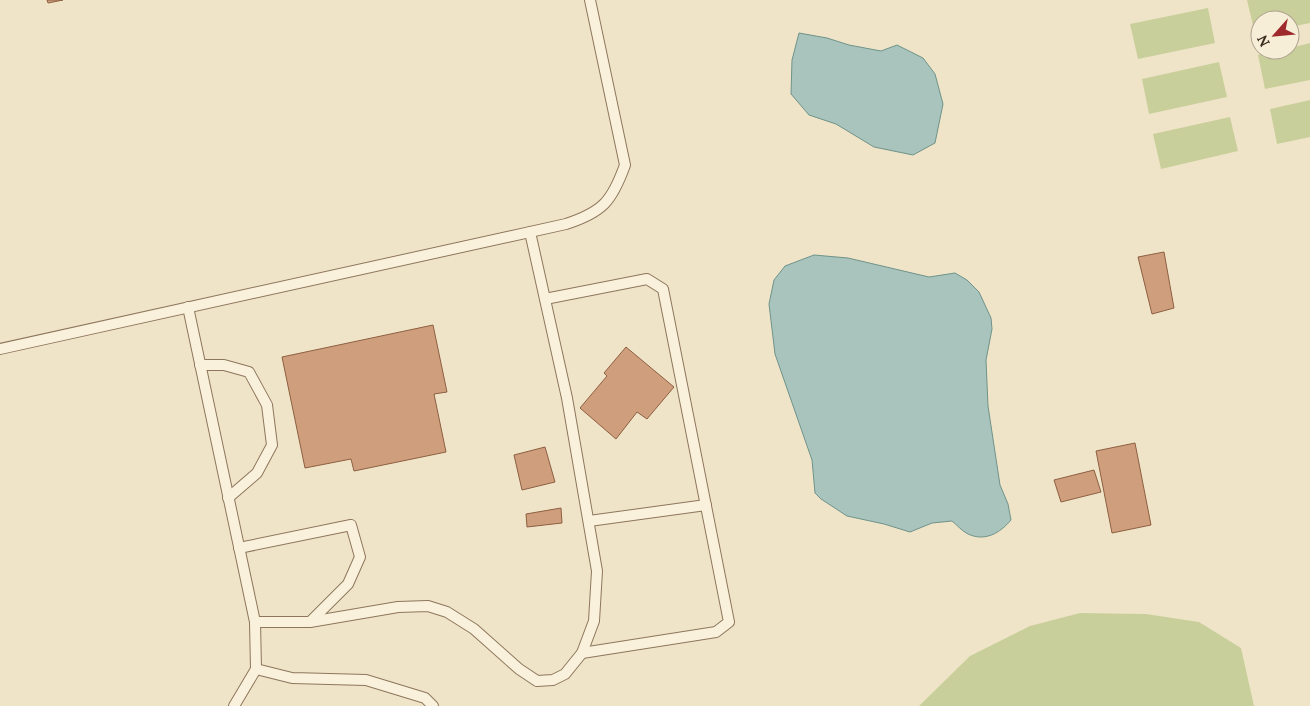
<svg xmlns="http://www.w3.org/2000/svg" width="1310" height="706" font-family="Lora,serif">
<rect width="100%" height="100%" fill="#f0e4c8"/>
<!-- green -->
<g fill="#c9cf9b">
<polygon points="1247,0 1310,0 1310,23 1290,27 1290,20 1260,20 1260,33 1255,34"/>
<polygon points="1208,8 1215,43 1138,59 1130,24"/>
<polygon points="1310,43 1310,80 1265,89 1258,55 1279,50 1290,50 1290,48"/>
<polygon points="1219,62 1227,97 1149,114 1142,79"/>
<polygon points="1310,100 1310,137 1277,144 1270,109"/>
<polygon points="1230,117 1238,151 1161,169 1153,134"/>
<polygon points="1080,613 1146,614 1199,622 1241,648 1254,706 919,706 970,656 1030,626"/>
</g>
<!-- water -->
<g fill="#a9c4bc" stroke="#6f938a">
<polygon points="799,33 827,38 849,45 881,51 897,45 923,58 935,74 943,104 935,143 913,155 874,147 836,124 809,115 791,94 792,60"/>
<path d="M814,255L848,258L929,277L955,273L967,280L979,292L991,318L992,329L986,360L988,406L1000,485L1008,504L1011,520C1000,533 985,542 968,534C962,531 957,525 952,521L932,523L910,532L884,524L847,516L821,499L815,493L812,460L775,354L769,304L774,280L785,266Z"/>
</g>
<!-- building -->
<g fill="#cf9f7d" stroke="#8d5f41">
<polygon points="47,0 63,0 48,3"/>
<polygon points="1164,252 1174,308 1152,314 1138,257"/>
<polygon points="433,325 447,392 434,394 446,452 354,471 351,459 305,468 282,357"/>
<polygon points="626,347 674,387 647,419 637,412 616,439 580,408 607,376 604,373"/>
<polygon points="1135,443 1151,525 1112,533 1096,451"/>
<polygon points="545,447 555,482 522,490 514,455"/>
<polygon points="1094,470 1101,492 1061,502 1054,480"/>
<polygon points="561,508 562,523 527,527 526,514"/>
</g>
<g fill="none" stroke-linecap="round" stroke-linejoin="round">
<defs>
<g id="service">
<polyline points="545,299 647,279 663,289 729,622 716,632 582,653"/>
<polyline points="188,307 255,622 256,669 234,706"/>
<path d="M0,349L566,224C603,212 612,201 625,165L590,0"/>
<polyline points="200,365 224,365 249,372 267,405 272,445 257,473 228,498"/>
<polyline points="589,521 706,505"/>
<polyline points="239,548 351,525 360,557 348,584 310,622 255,622"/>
<polyline points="310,622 398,607 428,606 447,612 474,629 519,669 537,681 553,680 565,674 582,653 594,621 597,571 567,398 530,232"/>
<polyline points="256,669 292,678 366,680 425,698 433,706"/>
</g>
</defs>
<!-- service casing -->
<use href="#service" stroke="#8d765c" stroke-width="12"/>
<!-- service -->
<use href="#service" stroke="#faf1dc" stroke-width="10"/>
</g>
<!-- north arrow -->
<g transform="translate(1275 35) rotate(243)"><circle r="24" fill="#f7eed8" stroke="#ada18e"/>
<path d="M0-4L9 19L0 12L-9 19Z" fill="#9e2a2b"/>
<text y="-8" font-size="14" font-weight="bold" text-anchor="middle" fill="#3d2e20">N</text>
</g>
</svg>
